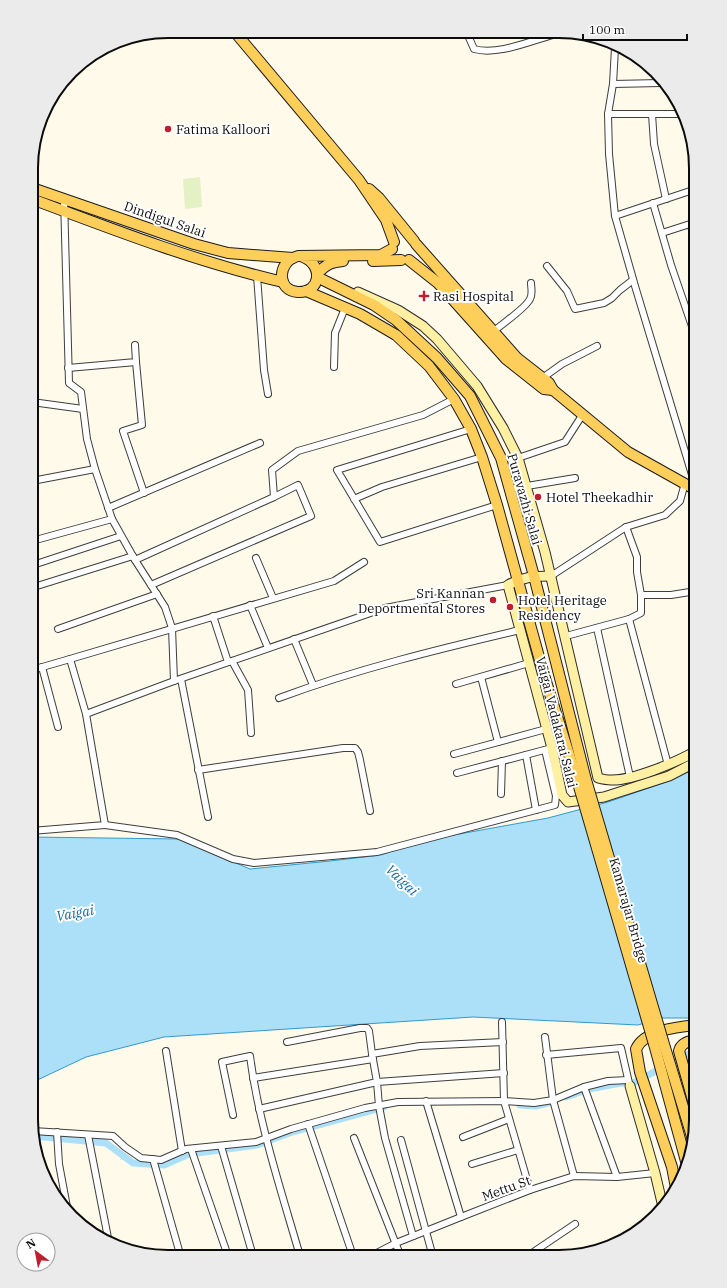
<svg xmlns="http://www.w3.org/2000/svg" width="727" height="1288" font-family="'IBM Plex Serif',serif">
<rect width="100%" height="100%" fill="#fffae9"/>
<!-- pitch -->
<polygon fill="#e4f1c4" points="200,177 202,207 185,209 183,179"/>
<!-- water -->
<polygon fill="#ace0f9" stroke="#309ad2" points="696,768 696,1018 661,1018 638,1025 473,1017 164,1037 86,1057 31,1083 31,837 179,839 250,869 330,861 381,855 426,840 548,818 608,802 669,781"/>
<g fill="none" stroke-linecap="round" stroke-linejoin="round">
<!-- canal -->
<g stroke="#ace0f9" stroke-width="7">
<polyline points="566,1097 589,1089 621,1083 633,1083 696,1050"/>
<polyline points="520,1105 536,1106 551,1102"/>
<polyline points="34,1136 106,1143 133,1163 164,1165 189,1154 257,1145 292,1132 384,1107"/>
</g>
<defs>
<g id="street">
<path d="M467,33L474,49C500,56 534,39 560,33"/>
<polyline points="582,34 589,36"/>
<polyline points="615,48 613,84 608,114 609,154 615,216 635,286 696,488"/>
<polyline points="613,84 661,83"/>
<polyline points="608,114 682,114"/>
<polyline points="652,114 654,144 666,199"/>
<polyline points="64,198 69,383 81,392 87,439 95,469"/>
<polyline points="653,203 671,265 696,338"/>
<polyline points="615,216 696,189"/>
<polyline points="662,233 690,224 696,241"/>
<polyline points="547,266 567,291 575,309 604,303 612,298 620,290 633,280"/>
<polyline points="257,276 264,370 268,394"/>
<path d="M494,331C502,324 526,308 530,299C533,294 531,288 531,283"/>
<polyline points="136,362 142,425 123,431 144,493"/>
<polyline points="334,367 335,333 345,308"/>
<polyline points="68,368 136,362 135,345"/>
<polyline points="541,379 562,364 597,346"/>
<polyline points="32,402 83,409"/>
<polyline points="471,429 337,470 380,542 497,505"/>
<polyline points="518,458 565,442 583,414"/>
<polyline points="32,481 95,469 112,519 135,560 274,497 272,470 298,451 423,415 454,399"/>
<polyline points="509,489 575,478"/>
<polyline points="354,499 382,487 482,457"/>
<polyline points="108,508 260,443"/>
<polyline points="32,541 112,519"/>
<polyline points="256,558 273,598"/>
<polyline points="135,560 165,607 172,628 174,681"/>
<polyline points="36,564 121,536"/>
<polyline points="551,576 626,527 665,515 680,501 685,483"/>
<polyline points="151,585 311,516 298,485 274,497"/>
<polyline points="37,586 133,556"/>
<polyline points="641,595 671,595 696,591"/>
<polyline points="250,605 268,648"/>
<polyline points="213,616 228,662"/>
<polyline points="629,619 668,765"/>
<polyline points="597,628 630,777"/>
<polyline points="58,629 157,594"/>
<polyline points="566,636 629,619 641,613 641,595 637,572 637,557 626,527"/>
<polyline points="294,639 313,685"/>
<polyline points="70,659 334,581 364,562"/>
<polyline points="232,661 248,690 251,733"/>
<polyline points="42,667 58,727"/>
<polyline points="32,670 70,659 86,714 174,681 385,608 508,585"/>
<polyline points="481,677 498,742"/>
<polyline points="181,679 208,817"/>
<polyline points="456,684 529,663"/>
<path d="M279,698C357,669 439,649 520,630"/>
<polyline points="454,754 546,729"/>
<polyline points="526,755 536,810"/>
<polyline points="198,770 343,748 355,748 358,752 360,760 370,811"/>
<polyline points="457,773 548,749"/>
<polyline points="501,794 502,761"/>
<polyline points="105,825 177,835 233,859 254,863 377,852 555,805 556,796 545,750"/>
<polyline points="31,831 105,825 86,714"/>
<polyline points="502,1022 504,1101 530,1190"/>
<polyline points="545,1037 553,1100 574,1176"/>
<polyline points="287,1042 360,1028 367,1028 369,1031 372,1054"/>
<polyline points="166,1051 182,1151"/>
<polyline points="546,1055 621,1048 629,1083"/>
<polyline points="253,1078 373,1059"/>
<polyline points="584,1087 617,1177"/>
<polyline points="426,1101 461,1217"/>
<polyline points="259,1109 377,1082 372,1054 420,1046 503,1042"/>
<path d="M233,1115L222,1062L250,1056C259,1125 281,1190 300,1256"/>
<polyline points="308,1124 353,1256"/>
<polyline points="33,1131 113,1136 125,1147 141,1158 161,1160 186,1149 256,1142 291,1129 365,1108 398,1102 504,1101 534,1103 553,1100 584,1087 608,1081 628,1080"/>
<polyline points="57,1132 59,1164 67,1207"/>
<polyline points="88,1135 109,1243"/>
<polyline points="463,1137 509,1119"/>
<polyline points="354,1138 401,1257"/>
<polyline points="401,1140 433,1257"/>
<polyline points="221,1146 253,1256"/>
<polyline points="191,1149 228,1256"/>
<polyline points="153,1159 180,1254 183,1256"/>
<polyline points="472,1164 518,1150"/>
<polyline points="413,1236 385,1138 379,1106 377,1082 504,1073"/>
<polyline points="371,1256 396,1243 461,1217 530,1190 574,1176 617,1177 655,1173"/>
<polyline points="526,1257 575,1224"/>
</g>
<g id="secondary">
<path d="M358,292L398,310L423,326L437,339L477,386L503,428L518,458L545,552L598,778C602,779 607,780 611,780C632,781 677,762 696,751"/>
<path d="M551,576C534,576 523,577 508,585L552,748L562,795L568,802L604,797L669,776L696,762"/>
<polyline points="630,1086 655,1173 663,1207"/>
</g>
<g id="primary">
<polyline points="234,31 359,180 386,220 394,242"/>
<polyline points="32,188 194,244 228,253 293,258"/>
<polyline points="369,189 379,198 414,241"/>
<path d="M32,199C114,230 197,262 283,282"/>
<polyline points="416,244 517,358 549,383 553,390 628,452 696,490"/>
<path d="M303,257C324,265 321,293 298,292C276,291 277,261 298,256L381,255L392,249"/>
<polyline points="409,260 438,283 506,359 544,389 553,390"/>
<polyline points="373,261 401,260"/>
<path d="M318,273C326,264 332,262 343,261"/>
<polyline points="317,277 374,305 396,320 437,358 470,396 501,458 534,576 586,780"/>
<polyline points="306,291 360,314 396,335 429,366 454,399 471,429 482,457 497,505 544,675 578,783"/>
<polyline points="663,1041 693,1140"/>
<polyline points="654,1044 687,1165"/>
<path d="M696,1111L679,1051C681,1043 688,1041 696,1040"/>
<path d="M676,1188L672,1167L640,1072L636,1049C645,1030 677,1027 696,1025"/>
</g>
</defs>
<!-- street casing -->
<use href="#street" stroke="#3e3e3e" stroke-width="8"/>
<!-- secondary casing -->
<use href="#secondary" stroke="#2d2d2d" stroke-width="11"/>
<!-- primary casing -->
<use href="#primary" stroke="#1c1c1c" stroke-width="12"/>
<!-- street -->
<use href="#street" stroke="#fff" stroke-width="6"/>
<!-- secondary -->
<use href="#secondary" stroke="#fff0a4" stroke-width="9"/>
<!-- primary -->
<use href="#primary" stroke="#fece5a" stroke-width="10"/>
<defs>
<g id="primary-bridge">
<polyline points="586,780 663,1041"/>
<polyline points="578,783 654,1044"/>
</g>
</defs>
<!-- primary-bridge casing -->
<use href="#primary-bridge" stroke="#1c1c1c" stroke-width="12" stroke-linecap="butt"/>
<!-- primary-bridge -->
<use href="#primary-bridge" stroke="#fece5a" stroke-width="10"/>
</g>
<!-- markers -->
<g fill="#c01e2f" stroke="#fff" stroke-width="1.5">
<circle cx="168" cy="129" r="4"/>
<path d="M422 290h4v4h4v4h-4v4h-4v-4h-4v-4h4z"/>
<circle cx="538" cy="497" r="4"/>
<circle cx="493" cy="600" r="4"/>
<circle cx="510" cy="607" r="4"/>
</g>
<g text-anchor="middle" stroke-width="4" stroke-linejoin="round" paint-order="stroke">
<!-- poi labels -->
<g font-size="13" fill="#0b0b0b" stroke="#fff" text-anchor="start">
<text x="176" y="134">Fatima Kalloori</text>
<text x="433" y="301">Rasi Hospital</text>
<text x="546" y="502">Hotel Theekadhir</text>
<text x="485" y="598" text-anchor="end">Sri Kannan<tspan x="485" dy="15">Deportmental Stores</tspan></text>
<text x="518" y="605">Hotel Heritage<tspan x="518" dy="15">Residency</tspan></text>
</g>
<!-- street labels -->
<g font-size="13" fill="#0b0b0b" stroke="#fff">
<text transform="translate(165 219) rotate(19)" y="5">Dindigul Salai</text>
<text transform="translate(525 499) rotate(74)" y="5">Puravazhi Salai</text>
<text transform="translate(557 722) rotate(76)" y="5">Vaigai Vadakarai Salai</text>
<text transform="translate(629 910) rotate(74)" y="5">Kamarajar Bridge</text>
<text transform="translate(506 1188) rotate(-20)" y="5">Mettu St</text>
</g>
<!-- water labels -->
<g font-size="14" font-style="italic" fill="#106aa1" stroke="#fff">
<text transform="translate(402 880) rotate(43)" y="5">Vaigai</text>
<text transform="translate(75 913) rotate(-10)" y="5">Vaigai</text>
</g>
</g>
<!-- crop -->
<path d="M0 0H727V1288H0ZM168 38H559A130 130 0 0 1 689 168V1120A130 130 0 0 1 559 1250H168A130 130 0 0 1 38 1120V168A130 130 0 0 1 168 38Z" fill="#ebebeb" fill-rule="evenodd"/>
<path fill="none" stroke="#0b0b0b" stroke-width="2" d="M168 38H559A130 130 0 0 1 689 168V1120A130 130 0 0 1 559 1250H168A130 130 0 0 1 38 1120V168A130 130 0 0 1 168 38Z"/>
<!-- north arrow -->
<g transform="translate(36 1252) rotate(328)"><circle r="19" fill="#ffffff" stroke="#9d9d9d"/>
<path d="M0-3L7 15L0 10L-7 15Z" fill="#c01e2f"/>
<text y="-6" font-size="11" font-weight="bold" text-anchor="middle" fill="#0b0b0b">N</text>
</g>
<!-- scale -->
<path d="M583 34v6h104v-6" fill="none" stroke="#0b0b0b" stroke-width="2"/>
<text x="589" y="34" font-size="12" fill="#0b0b0b" stroke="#ffffff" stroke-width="3" paint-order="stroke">100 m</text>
</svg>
